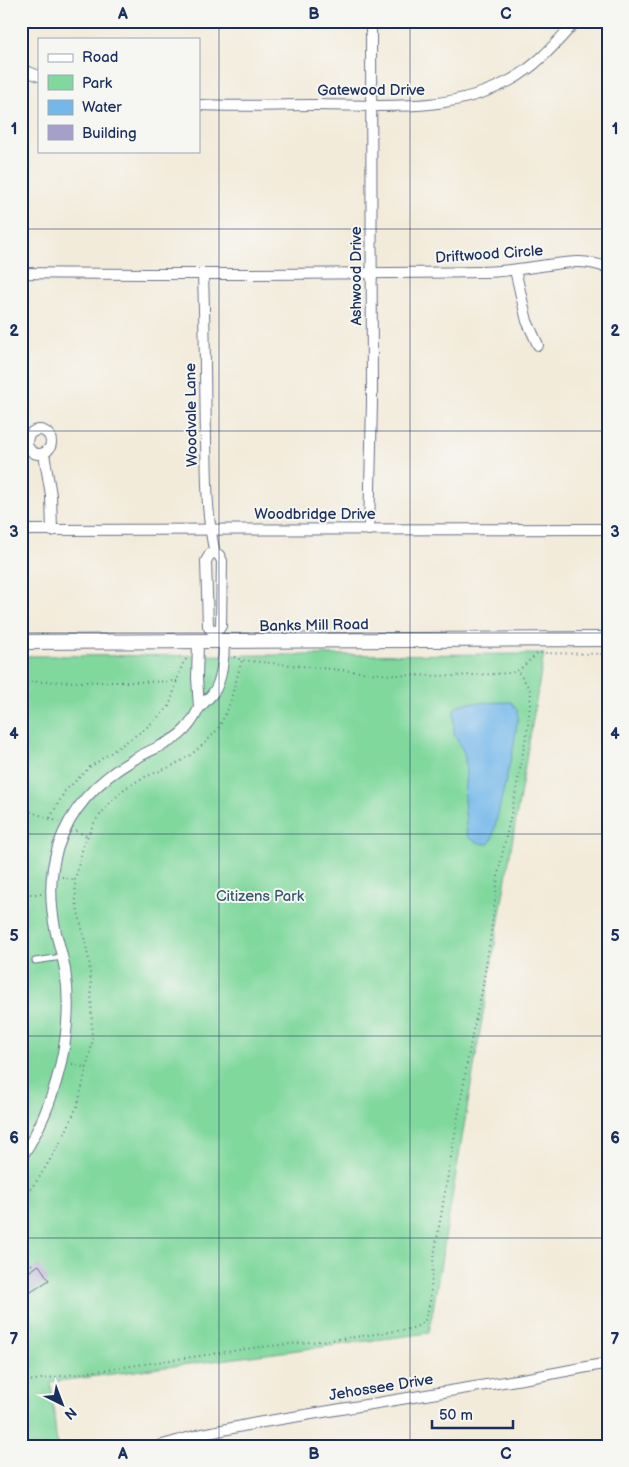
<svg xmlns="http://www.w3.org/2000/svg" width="629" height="1467" font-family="'Balsamiq Sans',sans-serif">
<rect width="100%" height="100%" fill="#f6f6f2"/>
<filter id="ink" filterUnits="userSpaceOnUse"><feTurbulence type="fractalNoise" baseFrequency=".02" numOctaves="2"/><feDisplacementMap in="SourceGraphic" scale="10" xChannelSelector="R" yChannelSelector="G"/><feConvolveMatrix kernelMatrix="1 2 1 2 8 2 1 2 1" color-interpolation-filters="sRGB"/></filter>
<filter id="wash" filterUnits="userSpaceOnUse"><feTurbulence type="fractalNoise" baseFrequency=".0096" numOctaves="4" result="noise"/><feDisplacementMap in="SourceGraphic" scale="20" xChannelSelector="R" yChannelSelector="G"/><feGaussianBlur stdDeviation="1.12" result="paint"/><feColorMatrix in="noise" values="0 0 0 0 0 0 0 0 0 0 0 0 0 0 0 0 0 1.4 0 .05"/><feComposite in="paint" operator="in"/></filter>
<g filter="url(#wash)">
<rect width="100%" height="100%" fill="#f3ebda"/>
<!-- green -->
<polygon fill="#80d89d" stroke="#4e847e" points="544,654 429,1333 51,1382 57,1446 21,1446 21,656"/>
<!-- water -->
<path fill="#74b8ea" stroke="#4874a4" d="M511,702L517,709L518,718L513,750L492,839L489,844C480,844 474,842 467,836L464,800L466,768L464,753L454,734V710L458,705L466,703Z"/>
<g id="blocks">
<!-- building -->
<polygon fill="#a59fca" points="39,1265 49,1280 28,1294 21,1285 21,1277"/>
</g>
</g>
<g filter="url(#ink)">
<use href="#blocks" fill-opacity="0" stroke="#677189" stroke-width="1"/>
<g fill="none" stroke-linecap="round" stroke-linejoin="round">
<defs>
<polyline id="lane" points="35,961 62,957"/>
<g id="street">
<polyline points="21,69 39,76"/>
<path d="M199,105C237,107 275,105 313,105C382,105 448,114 511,80C537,66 556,43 576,21"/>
<polyline points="515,270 527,321 538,345"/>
<path d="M21,273C174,275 327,274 480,272C500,272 521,269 541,266C565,263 583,258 608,268"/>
<path d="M203,275C205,330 205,384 206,439C207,477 206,516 215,553L219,555L222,561L221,626L219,629L215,630L214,642"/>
<circle cx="39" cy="442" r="12"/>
<polyline points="44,454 51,495 52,531"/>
<polyline points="21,530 608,529"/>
<polyline points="369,530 372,403 371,21"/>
<polyline points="215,553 210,554 206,561 208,626 210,629 215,630"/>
<path d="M198,642L197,678L199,708C204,703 209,698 213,693C222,682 224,656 224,642"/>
<path d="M21,1158C56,1106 75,1031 65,970C63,957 59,945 56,933C50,905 49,874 58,847C71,808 98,780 133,760C163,742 183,743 199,708"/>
<polyline points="159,1446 198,1435 257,1423 534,1377 608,1363"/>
</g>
<polyline id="secondary" points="21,642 608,639"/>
</defs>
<!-- lane casing -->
<use href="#lane" stroke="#677189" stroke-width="7"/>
<!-- street casing -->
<use href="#street" stroke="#677189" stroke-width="12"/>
<!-- secondary casing -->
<use href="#secondary" stroke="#677189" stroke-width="16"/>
<!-- path -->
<g stroke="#677189" stroke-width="2" stroke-dasharray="1 4" stroke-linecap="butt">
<polyline points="234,657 242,660 391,675 453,676 511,673 519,670 538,653 608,654"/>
<path d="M21,682C74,681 126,683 178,681"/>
<polyline points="50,818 65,791 90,767 145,729 169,707 182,665 187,658"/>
<polyline points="21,819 26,810 59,822"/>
<polyline points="76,831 87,836"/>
<polyline points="62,877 75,880"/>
<polyline points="21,898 30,894 42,894"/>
<polyline points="21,991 21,999"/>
<polyline points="72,1064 87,1068"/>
<polyline points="21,1201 39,1178 63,1138 78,1104 92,1044 91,986 89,960 76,902 75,880 83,846 95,821 110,803 125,788 145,777 172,766 188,757 205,743 218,729 228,709 242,660"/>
<polyline points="21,1253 32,1265"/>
<polyline points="21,1382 260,1347 341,1339 410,1329 420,1325 425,1320 430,1303 433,1262 472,1035 482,991 490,940 499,869 515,796 528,726 531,692 524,680 517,671"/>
</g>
<!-- lane -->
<use href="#lane" stroke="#fff" stroke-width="5"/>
<!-- street -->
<use href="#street" stroke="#fff" stroke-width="10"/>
<!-- secondary -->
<use href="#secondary" stroke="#fff" stroke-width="14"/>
</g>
</g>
<!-- grid -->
<path fill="none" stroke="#1b2f5e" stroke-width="1" stroke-opacity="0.55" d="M219,21V1446M410,21V1446M21,229H608M21,431H608M21,633H608M21,834H608M21,1036H608M21,1238H608"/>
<g text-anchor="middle" stroke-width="4" stroke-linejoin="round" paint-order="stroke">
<!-- street labels -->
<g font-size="15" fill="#1b2f5e" stroke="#f6f6f2">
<text x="371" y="95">Gatewood Drive</text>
<text transform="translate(489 254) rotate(-4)" y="5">Driftwood Circle</text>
<text transform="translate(356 276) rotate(-90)" y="5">Ashwood Drive</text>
<text transform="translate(191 415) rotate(-91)" y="5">Woodvale Lane</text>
<text x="315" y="519">Woodbridge Drive</text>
<text transform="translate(314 625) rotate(-1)" y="5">Banks Mill Road</text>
<text transform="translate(381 1387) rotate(-9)" y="5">Jehossee Drive</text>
</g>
<!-- park labels -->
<g font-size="15" fill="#34596e" stroke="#f6f6f2">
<text x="260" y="901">Citizens Park</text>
</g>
</g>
<!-- margin -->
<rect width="629" height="1467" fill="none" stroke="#f6f6f2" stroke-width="55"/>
<!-- legend -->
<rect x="38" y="38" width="162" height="115" fill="#f6f6f2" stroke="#9ea6b7"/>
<rect x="48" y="54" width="25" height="8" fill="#ffffff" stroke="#9ea6b7"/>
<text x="82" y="62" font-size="15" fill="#1b2f5e">Road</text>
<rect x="48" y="75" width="25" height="15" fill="#80d89d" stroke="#9ea6b7"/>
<text x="82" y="88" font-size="15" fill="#1b2f5e">Park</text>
<rect x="48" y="100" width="25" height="15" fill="#74b8ea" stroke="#9ea6b7"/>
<text x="82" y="112" font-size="15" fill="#1b2f5e">Water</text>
<rect x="48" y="125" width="25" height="15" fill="#a59fca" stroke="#9ea6b7"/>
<text x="82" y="138" font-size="15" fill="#1b2f5e">Building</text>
<!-- north arrow -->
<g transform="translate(62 1404) rotate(138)" stroke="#f6f6f2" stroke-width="4" paint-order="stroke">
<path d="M0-4L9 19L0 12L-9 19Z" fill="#1b2f5e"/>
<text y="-8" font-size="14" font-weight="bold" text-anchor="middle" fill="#1b2f5e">N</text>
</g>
<!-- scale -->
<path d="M432 1420v8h81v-8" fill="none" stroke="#1b2f5e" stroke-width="2.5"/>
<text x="439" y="1420" font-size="15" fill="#1b2f5e" stroke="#f6f6f2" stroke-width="4" paint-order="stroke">50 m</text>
<rect x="28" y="28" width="574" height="1412" fill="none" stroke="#1b2f5e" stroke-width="2"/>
<g font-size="16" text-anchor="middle" font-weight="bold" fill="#1b2f5e">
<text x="123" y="19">A</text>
<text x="314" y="19">B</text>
<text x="506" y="19">C</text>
<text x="14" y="134">1</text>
<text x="615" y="134">1</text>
<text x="14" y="336">2</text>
<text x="615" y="336">2</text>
<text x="14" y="537">3</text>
<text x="615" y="537">3</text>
<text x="14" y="739">4</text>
<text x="615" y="739">4</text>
<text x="14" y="941">5</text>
<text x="615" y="941">5</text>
<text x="14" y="1143">6</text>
<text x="615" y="1143">6</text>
<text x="14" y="1344">7</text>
<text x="615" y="1344">7</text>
<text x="123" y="1459">A</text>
<text x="314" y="1459">B</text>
<text x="506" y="1459">C</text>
</g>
</svg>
